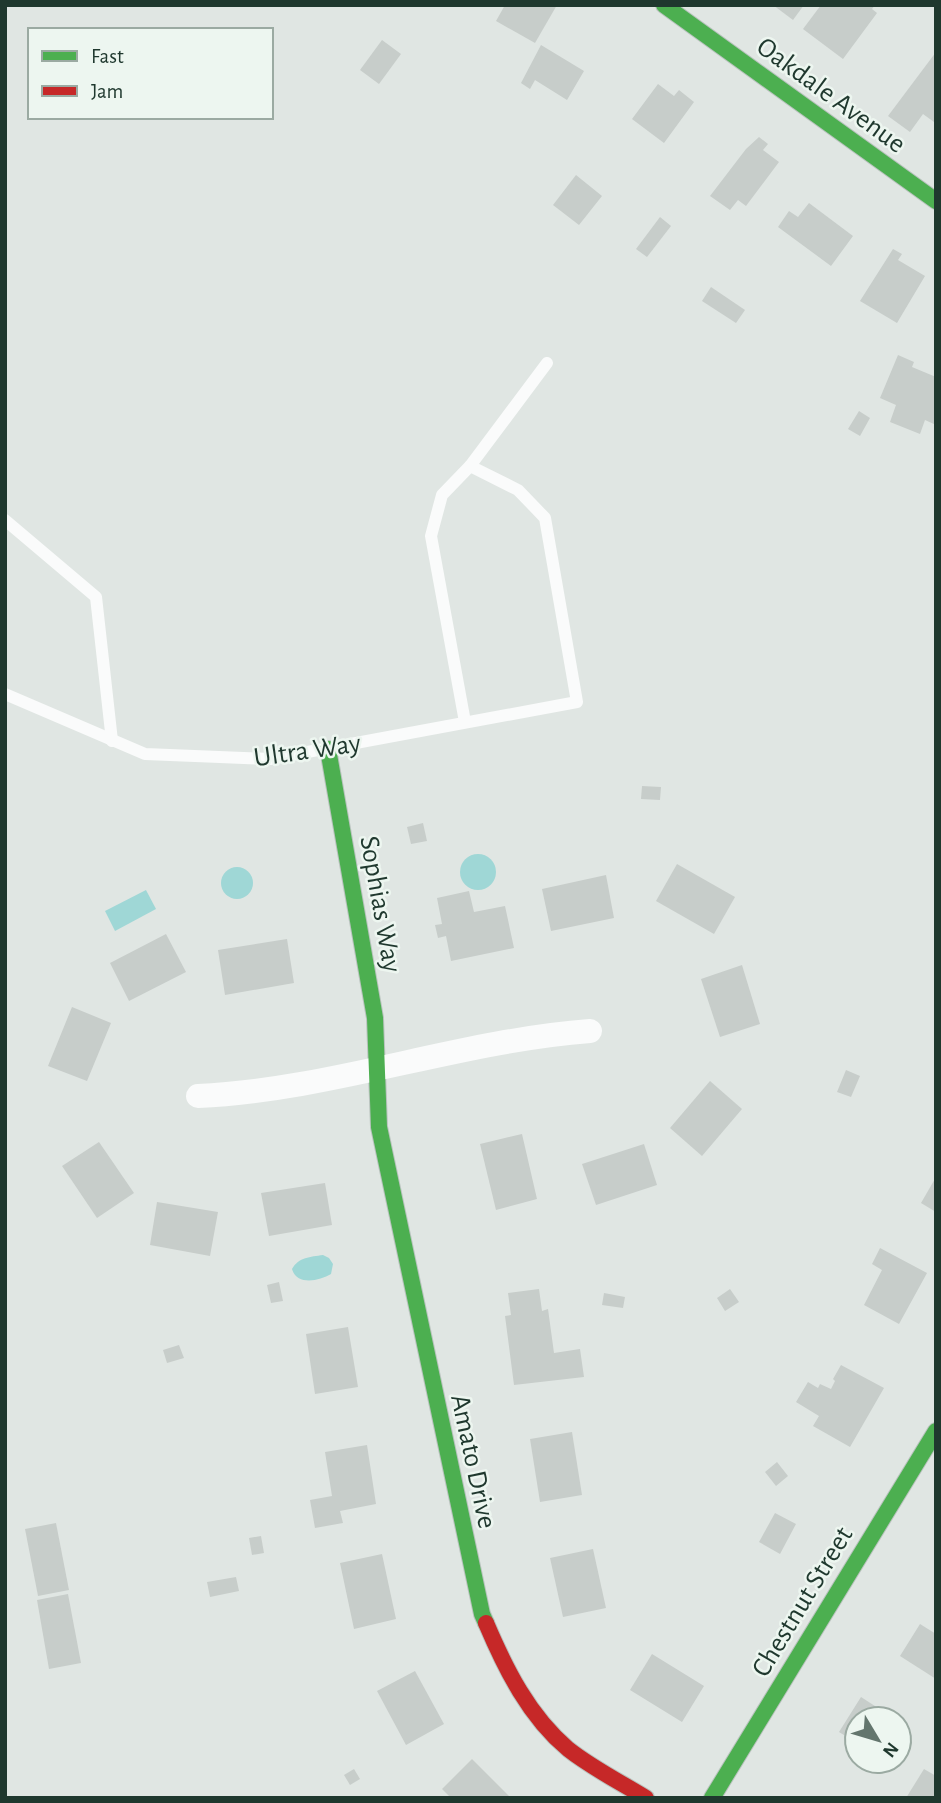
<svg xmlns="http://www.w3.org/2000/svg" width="941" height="1803" font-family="'Alegreya Sans',sans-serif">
<rect width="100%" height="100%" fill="#e0e6e3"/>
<!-- water -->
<g fill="#9fd7d6">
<circle cx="478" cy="872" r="18"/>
<circle cx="237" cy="883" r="16"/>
<polygon points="146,890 156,909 115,931 105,911"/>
<path d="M323,1255L329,1258L333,1264L331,1274C319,1281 297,1286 292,1269C299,1257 310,1257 323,1255Z"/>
</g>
<!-- building -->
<g fill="#c7cdca">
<polygon points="505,5 557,5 535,43 496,21"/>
<polygon points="773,5 804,5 793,20"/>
<polygon points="821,5 875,5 872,9 877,13 843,59 803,29"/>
<polygon points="382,40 401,54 379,84 360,70"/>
<polygon points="541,45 584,71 567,100 535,80 530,89 521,83"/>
<polygon points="936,52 936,119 934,122 923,114 910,132 888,116"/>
<polygon points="658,84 674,96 679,90 694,102 664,143 632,119"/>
<polygon points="759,137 768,144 763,150 779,162 746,206 738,200 730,210 710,196 746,149"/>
<polygon points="576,175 602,196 579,225 553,205"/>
<polygon points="809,203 853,236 831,266 778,227 789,211 798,217"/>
<polygon points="660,217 671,226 647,257 636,249"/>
<polygon points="893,249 902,254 898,260 925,276 897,323 860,301"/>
<polygon points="711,287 745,310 736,323 702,301"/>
<polygon points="898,355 914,362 912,367 936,377 936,425 925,420 920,434 890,422 896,405 880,398"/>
<polygon points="859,411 870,418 860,436 848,429"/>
<polygon points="642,786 661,787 660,800 641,799"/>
<polygon points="423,823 427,841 411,844 407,827"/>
<polygon points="677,864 735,897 714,934 656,901"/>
<polygon points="606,875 614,918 551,931 542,889"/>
<polygon points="469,891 474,912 505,906 514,948 451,961 446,936 438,938 435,925 442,924 437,898"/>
<polygon points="166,934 186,972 129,1001 110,963"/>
<polygon points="287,939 294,983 225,995 218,950"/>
<polygon points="742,965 760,1024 720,1037 701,979"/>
<polygon points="72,1007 111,1023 87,1081 48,1066"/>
<polygon points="846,1070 860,1076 851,1097 837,1092"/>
<polygon points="710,1081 742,1109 702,1156 670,1128"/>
<polygon points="522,1134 537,1199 496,1210 480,1144"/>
<polygon points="99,1142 134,1193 97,1218 62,1166"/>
<polygon points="644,1144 657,1185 596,1205 582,1164"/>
<polygon points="936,1177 936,1212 921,1203"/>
<polygon points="325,1183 332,1225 269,1236 261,1193"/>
<polygon points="157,1202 218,1212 210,1256 150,1245"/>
<polygon points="880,1248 927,1273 899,1324 864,1305 882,1270 872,1264"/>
<polygon points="279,1282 283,1301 271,1303 267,1285"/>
<polygon points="539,1289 542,1311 548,1309 554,1353 580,1349 584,1377 514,1385 505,1316 511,1315 508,1293"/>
<polygon points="730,1289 739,1302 725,1311 717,1298"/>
<polygon points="604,1293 625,1297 623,1308 602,1305"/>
<polygon points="348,1327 358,1387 315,1394 306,1334"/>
<polygon points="179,1345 184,1358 167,1363 163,1350"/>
<polygon points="841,1365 884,1388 850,1447 813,1426 819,1416 796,1402 808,1382 818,1388 820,1384 831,1389 835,1381 833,1379"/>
<polygon points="572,1432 582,1495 540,1502 530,1439"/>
<polygon points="367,1445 376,1504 340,1511 343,1523 315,1528 310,1500 332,1496 325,1452"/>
<polygon points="777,1462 788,1476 776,1486 765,1472"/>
<polygon points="775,1513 796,1524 780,1554 759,1542"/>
<polygon points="56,1523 69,1590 38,1596 25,1529"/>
<polygon points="261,1536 264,1553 252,1555 249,1538"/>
<polygon points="593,1549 606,1608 563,1617 550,1558"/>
<polygon points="382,1554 396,1619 354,1629 340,1563"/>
<polygon points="236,1577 239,1591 210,1597 207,1582"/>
<polygon points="68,1594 81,1663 49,1669 37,1600"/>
<polygon points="920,1624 936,1634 936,1679 900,1656"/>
<polygon points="652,1654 704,1686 682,1722 630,1690"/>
<polygon points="415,1671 444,1724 406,1745 377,1691"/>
<polygon points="861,1697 895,1719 857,1719 857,1743 839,1732"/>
<polygon points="472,1759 511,1798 451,1798 442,1789"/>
<polygon points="354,1769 360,1779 350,1785 344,1775"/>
<polygon points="924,1769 936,1776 936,1798 906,1798"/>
</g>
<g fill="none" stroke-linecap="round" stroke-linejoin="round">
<defs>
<g id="fast">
<polyline points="664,5 936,201"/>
<polyline points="328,749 375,1018 379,1127 482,1614 486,1623"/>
<polyline points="712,1798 936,1431"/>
</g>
<path id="jam" d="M486,1623C506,1670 529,1716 568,1749C592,1768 620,1782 646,1798"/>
</defs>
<!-- fast casing -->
<use href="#fast" stroke="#b9c3be" stroke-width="18"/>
<!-- jam casing -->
<use href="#jam" stroke="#b9c3be" stroke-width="18"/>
<!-- lane -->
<g stroke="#fafbfb" stroke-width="12">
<polyline points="470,466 547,363"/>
<polyline points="5,520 96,597 112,741"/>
<polyline points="5,694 145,754 270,759 577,702 545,518 518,490 470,466 442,495 431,536 465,722"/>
</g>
<!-- street -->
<path stroke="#fafbfb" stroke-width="24" d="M198,1096C331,1090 458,1041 590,1031"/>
<!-- fast -->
<use href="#fast" stroke="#4caf50" stroke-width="16"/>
<!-- jam -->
<use href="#jam" stroke="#c62828" stroke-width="16"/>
</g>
<g text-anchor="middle" stroke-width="5" stroke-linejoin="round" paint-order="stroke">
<!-- street labels -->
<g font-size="28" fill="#1f382e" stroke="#edf6f0">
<text transform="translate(832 94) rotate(36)" y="10">Oakdale Avenue</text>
<text transform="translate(307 749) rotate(-8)" y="10">Ultra Way</text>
<text transform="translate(382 904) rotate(80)" y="10">Sophias Way</text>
<text transform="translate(475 1461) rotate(78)" y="10">Amato Drive</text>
<text transform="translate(801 1601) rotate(-59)" y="10">Chestnut Street</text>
</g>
</g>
<!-- border -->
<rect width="941" height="1803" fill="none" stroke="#1f382e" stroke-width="14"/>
<!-- legend -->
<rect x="28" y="28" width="245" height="91" fill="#edf6f0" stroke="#9baaa2" stroke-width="2"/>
<rect x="42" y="51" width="35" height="10" fill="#4caf50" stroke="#9baaa2" stroke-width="2"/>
<text x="91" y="63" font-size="21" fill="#1f382e">Fast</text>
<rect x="42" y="86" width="35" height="10" fill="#c62828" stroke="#9baaa2" stroke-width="2"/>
<text x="91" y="98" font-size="21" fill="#1f382e">Jam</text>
<!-- north arrow -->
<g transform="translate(878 1740) rotate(128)"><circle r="33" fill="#edf6f0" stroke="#9baaa2" stroke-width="2"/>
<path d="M0-5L12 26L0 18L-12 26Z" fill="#63756d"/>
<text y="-10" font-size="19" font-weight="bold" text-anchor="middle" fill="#1f382e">N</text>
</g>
</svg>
